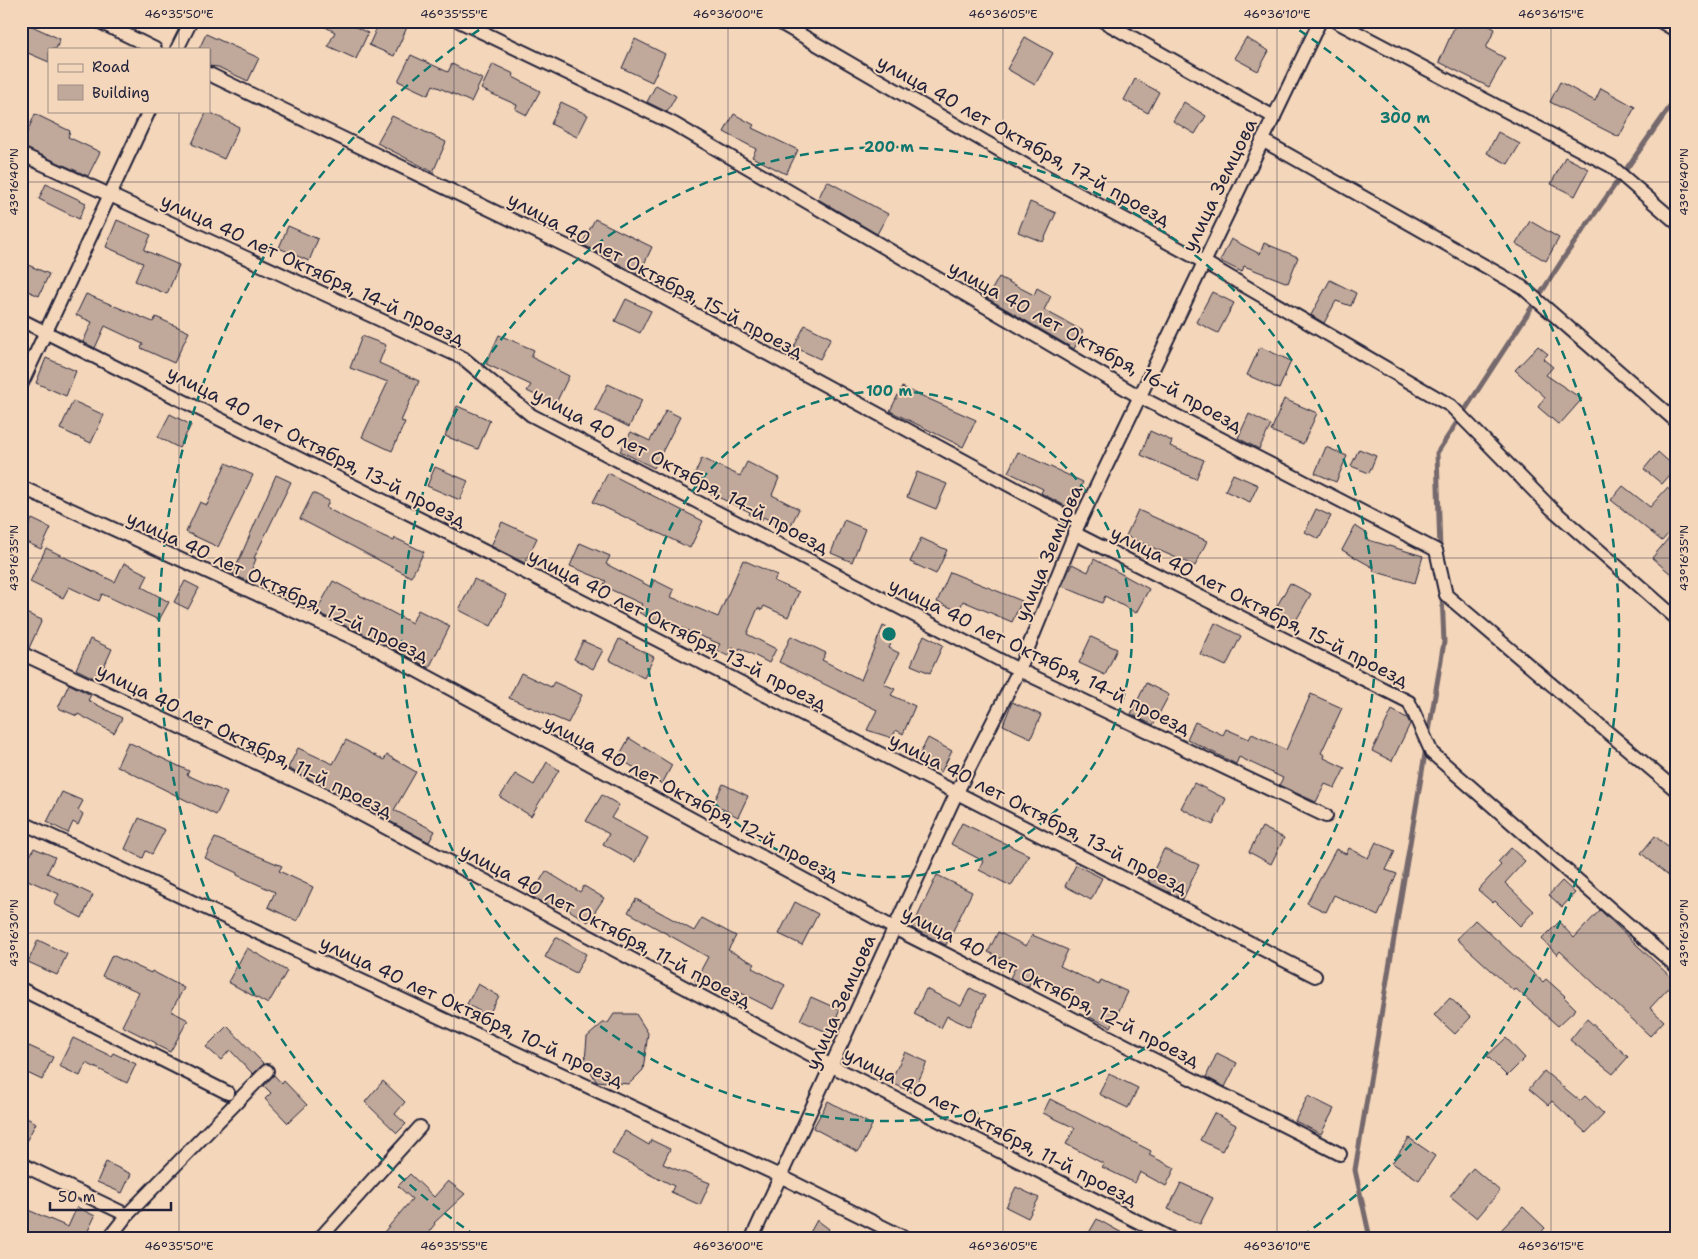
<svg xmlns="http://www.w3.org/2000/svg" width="1698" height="1259" font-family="'Shantell Sans',sans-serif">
<rect width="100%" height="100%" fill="#f4d6ba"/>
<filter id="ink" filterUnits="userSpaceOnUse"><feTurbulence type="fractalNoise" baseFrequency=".02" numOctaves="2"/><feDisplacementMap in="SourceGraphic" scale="10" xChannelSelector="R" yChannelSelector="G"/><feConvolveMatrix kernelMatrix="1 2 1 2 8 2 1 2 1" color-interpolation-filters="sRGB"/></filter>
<g filter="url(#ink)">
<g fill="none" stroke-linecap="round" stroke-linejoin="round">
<!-- stream -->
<g stroke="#75696d" stroke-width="5">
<polyline points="1440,551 1437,453 1567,253 1677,97"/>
<polyline points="1428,737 1444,642 1442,594"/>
<polyline points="1370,1238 1355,1170 1426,748"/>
</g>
</g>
<!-- building -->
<g fill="#c0a99b" stroke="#22223b">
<polygon points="21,21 60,39 56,49 49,49 49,62 21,50"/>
<polygon points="314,21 344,21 368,33 356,59 328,46 335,32"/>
<polygon points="380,21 399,21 408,25 394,56 369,45"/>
<polygon points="1457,21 1480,21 1495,29 1486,48 1505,58 1489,87 1439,62"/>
<polygon points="206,34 259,58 248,81 218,67 209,66 209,49 199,49"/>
<polygon points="1025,37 1053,53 1035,85 1007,69"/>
<polygon points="1246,38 1269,51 1258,71 1234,58"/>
<polygon points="635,39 665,54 652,82 622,68"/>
<polygon points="411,55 448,72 452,64 482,79 471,102 433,85 428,95 398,81"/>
<polygon points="493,64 514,74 513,77 540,91 527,115 515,109 517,105 481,89"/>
<polygon points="1135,79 1159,92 1148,113 1124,100"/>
<polygon points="1560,82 1595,101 1601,88 1635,107 1619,137 1550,102"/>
<polygon points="656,85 676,96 667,112 647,102"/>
<polygon points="561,102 588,115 577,137 551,124"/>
<polygon points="1184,102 1206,116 1195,134 1173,121"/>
<polygon points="207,111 239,127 224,159 192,144"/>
<polygon points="35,114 70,131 68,137 100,152 88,176 21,146"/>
<polygon points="734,114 754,125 752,128 798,150 786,174 752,157 756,149 724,132"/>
<polygon points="392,116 446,142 433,172 377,143"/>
<polygon points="1498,132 1520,144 1508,164 1487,153"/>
<polygon points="1565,157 1589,169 1575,196 1551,184"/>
<polygon points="827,181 888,214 877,234 818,199"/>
<polygon points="46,184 86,203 79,219 39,199"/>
<polygon points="1030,202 1056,213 1043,242 1018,232"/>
<polygon points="595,219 652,247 639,275 582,244"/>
<polygon points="117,220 151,235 144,250 179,265 167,294 135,281 143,263 106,247"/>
<polygon points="1530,221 1559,238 1546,261 1516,244"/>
<polygon points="288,226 318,239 309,261 279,248"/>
<polygon points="1231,239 1260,254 1264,243 1298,257 1288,283 1244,266 1242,272 1220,261"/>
<polygon points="21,262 49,274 39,296 21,288"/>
<polygon points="999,277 1034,295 1037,288 1051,296 1044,310 1083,331 1074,349 987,298"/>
<polygon points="1330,280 1356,293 1351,306 1336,301 1324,323 1311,315"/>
<polygon points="1212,292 1234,303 1218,333 1196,322"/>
<polygon points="86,294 153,322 156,317 189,332 174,363 141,348 143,344 105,326 95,348 83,342 92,322 76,315"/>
<polygon points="626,299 651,311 640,333 615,321"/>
<polygon points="805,325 831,338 820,359 794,347"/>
<polygon points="499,335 534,350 531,357 569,376 555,405 527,391 531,385 486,364"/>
<polygon points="362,336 386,345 379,363 419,381 401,421 405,422 392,451 362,437 388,382 350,368"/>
<polygon points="1538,346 1548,354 1543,359 1553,367 1546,375 1582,399 1559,425 1538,407 1545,397 1515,370"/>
<polygon points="1260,347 1291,361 1279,389 1247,375"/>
<polygon points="46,358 76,371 66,396 36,383"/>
<polygon points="608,384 642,400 629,427 595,410"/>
<polygon points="902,387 976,420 963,447 890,411"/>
<polygon points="1284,399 1317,413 1303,444 1271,431"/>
<polygon points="73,401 104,415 91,443 60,429"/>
<polygon points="457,406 490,420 478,449 445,436"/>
<polygon points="666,410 680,417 654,468 620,451 631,432 650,441"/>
<polygon points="170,414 191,425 179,448 158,437"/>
<polygon points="1249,414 1271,425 1259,449 1238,438"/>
<polygon points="1150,431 1172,441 1170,446 1204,460 1196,479 1141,455"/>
<polygon points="1326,447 1347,456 1336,482 1315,473"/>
<polygon points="1359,449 1376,456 1369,473 1351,466"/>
<polygon points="1018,452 1083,482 1071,509 1041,493 1043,489 1008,472"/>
<polygon points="1658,452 1676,468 1662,484 1644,469"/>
<polygon points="702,458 740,476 747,462 779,478 772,495 799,509 789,529 763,517 762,520 749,515 750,512 690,484"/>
<polygon points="226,463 253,475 218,547 186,532 200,502 207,505"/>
<polygon points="435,467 468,481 460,500 427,486"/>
<polygon points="917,472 947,484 936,509 907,497"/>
<polygon points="608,473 703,521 690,548 593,502"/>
<polygon points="1233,474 1258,485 1250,502 1225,491"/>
<polygon points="276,475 291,482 254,558 256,559 247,581 233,574"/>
<polygon points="1623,486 1650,507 1667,488 1677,496 1677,514 1669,523 1674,527 1662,541 1611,500"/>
<polygon points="313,493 329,501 326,508 366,528 394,541 395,538 424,552 411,577 300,519"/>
<polygon points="1316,509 1331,516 1319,539 1305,532"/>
<polygon points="1138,510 1207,541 1195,566 1126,536"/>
<polygon points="32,519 51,528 41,549 22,540"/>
<polygon points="844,520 865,529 852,562 831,553"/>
<polygon points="502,522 537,538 525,563 491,546"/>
<polygon points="1355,526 1368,534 1365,539 1423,556 1415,583 1373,571 1374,568 1342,550"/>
<polygon points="1677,528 1677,579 1652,558"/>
<polygon points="921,538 947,550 936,574 910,562"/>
<polygon points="580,543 610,556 606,564 651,587 654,580 674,590 671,597 718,617 743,560 777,575 774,581 799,592 788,617 764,606 762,610 758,608 747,634 776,649 769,663 740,648 739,650 732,648 728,656 716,650 720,644 659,619 658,622 638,612 642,604 603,586 606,581 570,566"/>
<polygon points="46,548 115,582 124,563 148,575 142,587 169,602 159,620 102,594 99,601 69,587 63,598 30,582"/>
<polygon points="1094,559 1149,589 1136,613 1105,596 1102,603 1062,586 1072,564 1088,572"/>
<polygon points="950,572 1022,601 1012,622 963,601 959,611 937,602"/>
<polygon points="474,579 506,595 491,626 459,610"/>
<polygon points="185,581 199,588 188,609 174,602"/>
<polygon points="333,581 412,623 418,610 450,626 429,668 374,639 316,612"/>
<polygon points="1290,583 1311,594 1294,624 1273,613"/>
<polygon points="21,611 42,620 29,648 21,645"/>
<polygon points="1215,623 1241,636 1226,666 1200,654"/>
<polygon points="883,626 896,632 889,648 899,653 884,684 895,689 891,695 915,706 903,734 896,730 892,738 867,730 877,710 779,662 791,636 826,653 822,660 861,680"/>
<polygon points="924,635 943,645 930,673 911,665"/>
<polygon points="1091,637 1117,649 1105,675 1079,663"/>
<polygon points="90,639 112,649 98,680 76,669"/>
<polygon points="619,639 654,657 644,678 609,660"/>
<polygon points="583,641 603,650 593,669 574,659"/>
<polygon points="521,673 551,687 554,682 582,695 568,723 509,698"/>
<polygon points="1146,683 1169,695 1153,725 1131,714"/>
<polygon points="69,684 91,695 88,700 122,718 114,733 78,714 77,716 58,708"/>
<polygon points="1311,694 1342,708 1321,753 1325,755 1324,758 1345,768 1335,788 1325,784 1316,802 1279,785 1283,778 1239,757 1236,764 1187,739 1195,722 1223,735 1226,729 1249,739 1252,734 1286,750"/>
<polygon points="1012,702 1041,715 1031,738 1003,725"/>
<polygon points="1392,710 1407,718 1410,724 1392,761 1372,751"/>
<polygon points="629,738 672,765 662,784 618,758"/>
<polygon points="928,738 952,751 941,772 917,759"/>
<polygon points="346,740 384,760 387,755 416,772 394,810 435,831 429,842 288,768 298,748 333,764"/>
<polygon points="128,742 189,771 187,775 227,793 216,815 117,766"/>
<polygon points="547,762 559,770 531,816 500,797 515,774 534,785"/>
<polygon points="1194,783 1226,799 1213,825 1181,808"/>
<polygon points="723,784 748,796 738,817 713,804"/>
<polygon points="62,792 83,801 78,810 83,814 78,825 73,822 68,833 47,822"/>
<polygon points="602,795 619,805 611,818 648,838 635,862 603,844 609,834 586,821"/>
<polygon points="139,818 165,830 152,854 146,851 143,858 125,849"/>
<polygon points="962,823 1029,855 1011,886 979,870 983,861 951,844"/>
<polygon points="1262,827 1284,838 1271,864 1249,852"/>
<polygon points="1655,836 1677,855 1677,883 1641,853"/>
<polygon points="215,838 282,866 279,871 313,887 297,921 268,907 275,892 237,875 237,873 205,858"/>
<polygon points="1376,842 1395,851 1386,870 1397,874 1378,916 1334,895 1326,912 1307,903 1336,849 1346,854 1349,848 1368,858"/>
<polygon points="34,848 55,857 47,873 93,895 82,918 54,904 59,894 21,877 21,853 30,856"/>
<polygon points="1511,848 1525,861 1505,883 1534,911 1520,926 1495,901 1493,903 1478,890 1501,865 1498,862"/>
<polygon points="1164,849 1199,865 1183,899 1148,882"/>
<polygon points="1076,865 1102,878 1091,900 1065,886"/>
<polygon points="546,871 580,892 584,886 604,898 588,922 558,903 554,909 531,896"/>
<polygon points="937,875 972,892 946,945 912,928"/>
<polygon points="1562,881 1575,893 1562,907 1549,895"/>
<polygon points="636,899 694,931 702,918 736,936 728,950 755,964 752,968 785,985 773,1009 741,993 739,997 711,983 708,988 695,981 708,957 628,912"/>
<polygon points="795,902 818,914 802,945 779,934"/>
<polygon points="1600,910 1675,981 1650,1008 1664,1021 1650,1036 1560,951 1557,955 1542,939 1559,922 1574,938"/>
<polygon points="1475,920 1543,982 1546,979 1565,996 1564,997 1576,1009 1558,1026 1516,989 1514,991 1457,939"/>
<polygon points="998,932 1026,946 1032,935 1068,950 1060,966 1099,985 1101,980 1128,992 1111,1027 1085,1015 1089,1006 1061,992 1063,988 1035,975 1028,987 1010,978 1016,966 988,952"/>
<polygon points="556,937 586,954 576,973 545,957"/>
<polygon points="38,940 67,954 57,975 28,962"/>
<polygon points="247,948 287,971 268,1004 228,982"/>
<polygon points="112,955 151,973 152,971 184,988 171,1011 188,1020 170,1052 156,1045 156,1043 122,1026 139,992 102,976"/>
<polygon points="478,984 499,996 488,1016 467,1004"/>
<polygon points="970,988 985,996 970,1027 947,1016 941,1028 914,1014 926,989 961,1006"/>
<polygon points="811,997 840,1010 829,1033 800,1020"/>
<polygon points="1450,998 1471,1017 1455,1034 1434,1015"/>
<polygon points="614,1014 636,1014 648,1033 643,1070 629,1084 596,1081 585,1061 587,1037 603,1023 608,1023"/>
<polygon points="1587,1019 1628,1057 1613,1074 1570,1040"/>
<polygon points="227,1026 264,1064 253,1074 230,1050 221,1060 206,1047"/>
<polygon points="73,1038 111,1056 113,1053 136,1064 127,1083 86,1063 80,1076 59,1066"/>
<polygon points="1506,1038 1525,1058 1507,1076 1487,1056"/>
<polygon points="29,1046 53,1057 42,1080 21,1070 21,1062"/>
<polygon points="905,1052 927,1062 913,1093 890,1082"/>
<polygon points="1217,1053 1237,1063 1225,1087 1206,1077"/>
<polygon points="1544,1071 1580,1101 1585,1096 1604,1114 1586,1133 1552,1101 1548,1105 1529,1089"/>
<polygon points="1109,1074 1138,1088 1128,1108 1099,1094"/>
<polygon points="274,1075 282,1084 284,1081 307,1105 288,1123 265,1099 271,1093 264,1086"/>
<polygon points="383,1081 405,1102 395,1114 406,1124 397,1133 365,1102"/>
<polygon points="1308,1096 1334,1109 1321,1134 1295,1121"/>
<polygon points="1050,1099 1151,1151 1149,1155 1175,1168 1166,1186 1140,1172 1135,1183 1102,1167 1104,1164 1066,1144 1075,1128 1043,1113"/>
<polygon points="828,1101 872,1125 858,1152 813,1128"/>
<polygon points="1214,1113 1236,1125 1222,1151 1200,1140"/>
<polygon points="21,1115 36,1123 21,1151"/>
<polygon points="625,1131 649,1145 651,1140 670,1149 663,1164 710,1183 700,1205 671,1192 674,1186 612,1154"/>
<polygon points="1409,1138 1435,1156 1419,1180 1392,1163"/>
<polygon points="106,1162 131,1174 122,1193 97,1182"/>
<polygon points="1473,1168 1500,1191 1477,1218 1450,1196"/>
<polygon points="410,1174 434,1197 448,1181 465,1194 434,1223 435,1224 424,1238 379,1238 412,1199 398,1186"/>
<polygon points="1181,1183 1213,1198 1200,1224 1168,1209"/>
<polygon points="1016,1187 1039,1198 1028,1218 1006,1207"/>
<polygon points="21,1207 68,1227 77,1207 95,1216 86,1235 92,1238 21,1238"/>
<polygon points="1523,1207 1545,1228 1536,1238 1509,1238 1501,1230"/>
<polygon points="1097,1219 1131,1238 1086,1238"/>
<polygon points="817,1220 829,1229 823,1238 807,1238"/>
</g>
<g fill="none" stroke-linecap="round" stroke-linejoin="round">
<defs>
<g id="street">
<polyline points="98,21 155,49"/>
<polyline points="459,21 674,124 1140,397 1436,550 1446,595 1677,791"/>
<polyline points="777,21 1025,165 1202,261 1451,406 1551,508 1677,619"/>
<polyline points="1103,21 1274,117"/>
<polyline points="1335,21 1611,166 1677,223"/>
<polyline points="1660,21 1677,31"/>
<polyline points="177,49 191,21"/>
<polyline points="209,74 585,255 1079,523"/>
<polyline points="1262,140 1522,287 1677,422"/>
<polyline points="21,154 463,358 531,415 1019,670 1326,816"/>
<polyline points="21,320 464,541 1315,976"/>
<polyline points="21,385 149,111"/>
<polyline points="21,487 371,646 894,928 1340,1154"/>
<polyline points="1074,533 1409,702 1432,753 1677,967"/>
<polyline points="21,653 317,791 832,1066 1170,1238"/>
<polyline points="21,822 780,1176 905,1238"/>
<polyline points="21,989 228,1093"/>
<polyline points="21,1164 127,1215"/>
<polyline points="109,1238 127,1215 267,1071"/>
<polyline points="320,1238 420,1127"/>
<polyline points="752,1238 957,792 1019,670 1079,523 1320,21"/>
</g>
</defs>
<!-- street casing -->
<use href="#street" stroke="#22223b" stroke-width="16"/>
<!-- street -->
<use href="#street" stroke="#f4d6ba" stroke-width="12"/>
</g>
</g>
<!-- ticks -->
<path fill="none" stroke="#22223b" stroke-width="1" stroke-opacity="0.45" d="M179,21V49M454,21V1238M728,21V1238M1003,21V1238M1277,21V1238M1551,21V1238M179,111V1238M21,182H1677M21,558H1677M21,933H1677"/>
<!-- distance rings -->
<g fill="none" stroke="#0f766e" stroke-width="2.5" stroke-dasharray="9 6">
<circle cx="889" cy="634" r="243"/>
<circle cx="889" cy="634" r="487"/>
<path d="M476 1236A730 730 0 0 1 491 22M1287 22A730 730 0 0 1 1302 1236"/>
</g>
<g text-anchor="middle" stroke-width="4" stroke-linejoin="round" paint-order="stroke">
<!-- street labels -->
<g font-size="19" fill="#22223b" stroke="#f4d6ba">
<text transform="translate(1024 140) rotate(29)" y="7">улица 40 лет Октября, 17-й проезд</text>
<text transform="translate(1219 185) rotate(-64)" y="7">улица Земцова</text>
<text transform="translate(313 269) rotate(25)" y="7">улица 40 лет Октября, 14-й проезд</text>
<text transform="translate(656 275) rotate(28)" y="7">улица 40 лет Октября, 15-й проезд</text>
<text transform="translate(1096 346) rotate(29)" y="7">улица 40 лет Октября, 16-й проезд</text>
<text transform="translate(317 446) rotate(27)" y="7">улица 40 лет Октября, 13-й проезд</text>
<text transform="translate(681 470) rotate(28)" y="7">улица 40 лет Октября, 14-й проезд</text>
<text transform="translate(1048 553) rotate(-67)" y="7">улица Земцова</text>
<text transform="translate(278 586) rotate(25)" y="7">улица 40 лет Октября, 12-й проезд</text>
<text transform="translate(1260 606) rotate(27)" y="7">улица 40 лет Октября, 15-й проезд</text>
<text transform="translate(678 629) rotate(27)" y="7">улица 40 лет Октября, 13-й проезд</text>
<text transform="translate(1040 656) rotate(26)" y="7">улица 40 лет Октября, 14-й проезд</text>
<text transform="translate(245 740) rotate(26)" y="7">улица 40 лет Октября, 11-й проезд</text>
<text transform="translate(692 798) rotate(28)" y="7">улица 40 лет Октября, 12-й проезд</text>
<text transform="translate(1039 813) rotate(27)" y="7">улица 40 лет Октября, 13-й проезд</text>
<text transform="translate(606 925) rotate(28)" y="7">улица 40 лет Октября, 11-й проезд</text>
<text transform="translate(1051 986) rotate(27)" y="7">улица 40 лет Октября, 12-й проезд</text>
<text transform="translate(840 1002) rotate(-66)" y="7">улица Земцова</text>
<text transform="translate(472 1011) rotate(25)" y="7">улица 40 лет Октября, 10-й проезд</text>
<text transform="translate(991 1126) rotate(27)" y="7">улица 40 лет Октября, 11-й проезд</text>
</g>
</g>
<circle cx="889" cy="634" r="8" fill="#0f766e" stroke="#f4d6ba" stroke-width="2.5"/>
<g font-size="15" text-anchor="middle" font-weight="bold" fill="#0f766e" stroke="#f4d6ba" stroke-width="4" stroke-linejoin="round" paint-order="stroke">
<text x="1405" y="123">300 m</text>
<text x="889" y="152">200 m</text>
<text x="889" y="396">100 m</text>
</g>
<!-- margin -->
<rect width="1698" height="1259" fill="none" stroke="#f4d6ba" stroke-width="55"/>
<!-- legend -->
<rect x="48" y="48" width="162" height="65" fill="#f4d6ba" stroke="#a08e87"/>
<rect x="58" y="64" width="25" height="8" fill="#f4d6ba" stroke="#a08e87"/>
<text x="92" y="72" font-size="15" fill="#22223b">Road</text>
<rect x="58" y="85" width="25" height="15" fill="#c0a99b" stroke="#a08e87"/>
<text x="92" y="98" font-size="15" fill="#22223b">Building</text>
<!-- scale -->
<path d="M50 1202v8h121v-8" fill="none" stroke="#22223b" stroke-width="2.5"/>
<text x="58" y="1202" font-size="15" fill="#22223b" stroke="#f4d6ba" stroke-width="4" paint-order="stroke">50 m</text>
<rect x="28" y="28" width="1642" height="1204" fill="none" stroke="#22223b" stroke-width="2"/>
<g font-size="12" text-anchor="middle" fill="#22223b">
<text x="179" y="18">46°35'50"E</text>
<text x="454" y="18">46°35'55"E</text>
<text x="728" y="18">46°36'00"E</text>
<text x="1003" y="18">46°36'05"E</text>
<text x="1277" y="18">46°36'10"E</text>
<text x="1551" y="18">46°36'15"E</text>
<text transform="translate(14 182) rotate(-90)" y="4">43°16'40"N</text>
<text transform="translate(1684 182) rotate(-90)" y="4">43°16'40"N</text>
<text transform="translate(14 558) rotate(-90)" y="4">43°16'35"N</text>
<text transform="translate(1684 558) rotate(-90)" y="4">43°16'35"N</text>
<text transform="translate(14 933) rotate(-90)" y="4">43°16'30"N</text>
<text transform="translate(1684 933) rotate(-90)" y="4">43°16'30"N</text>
<text x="179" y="1250">46°35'50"E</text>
<text x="454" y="1250">46°35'55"E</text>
<text x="728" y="1250">46°36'00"E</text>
<text x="1003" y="1250">46°36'05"E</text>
<text x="1277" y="1250">46°36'10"E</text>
<text x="1551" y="1250">46°36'15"E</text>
</g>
</svg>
